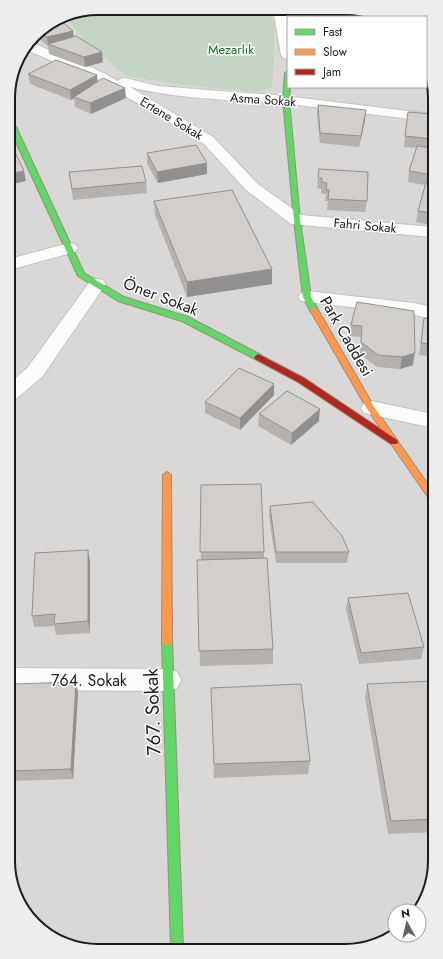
<svg xmlns="http://www.w3.org/2000/svg" width="443" height="959" font-family="Jost,sans-serif">
<rect width="100%" height="100%" fill="#eae8e5"/>
<!-- residential -->
<polygon fill="#d9d8d6" points="98,8 363,10 377,17 288,17 288,87 426,87 426,65 432,74 435,867 417,911 395,911 395,932 369,948 80,949 38,929 11,885 9,86 17,58 38,30 64,15"/>
<!-- cemetery -->
<polygon fill="#c4d5c4" points="98,8 270,9 275,29 272,87 261,91 254,92 176,84 126,76 83,39 70,22 91,9"/>
<g fill="none" stroke-linecap="round" stroke-linejoin="round">
<defs>
<g id="street">
<polygon points="273,9 285,9 288,22 288,59 283,58 281,55"/>
<path d="M30,42L100,71L118,81L120,79L125,78L158,86L286,96L432,114V122C384,116 335,109 287,104C234,99 181,100 130,87L213,137L258,184L301,215L432,227V237L291,224L246,190L203,143L148,109L90,77L24,49Z"/>
<polygon points="69,243 75,244 78,248 75,252 9,270 9,259"/>
<polygon points="97,279 103,280 106,284 42,377 17,398 10,400 10,383 28,367 91,280"/>
<polygon points="307,291 414,303 433,307 433,319 414,315 301,301 298,297 301,293"/>
<polygon points="371,401 433,414 433,428 364,413 361,408 364,403"/>
<polygon points="11,668 168,669 177,672 181,680 177,688 168,691 11,690"/>
</g>
<g id="fast">
<polygon points="288,71 288,87 290,87 289,100 300,220 311,297 318,310 314,312 311,312 303,297 294,220 283,100 285,73"/>
<polygon points="9,123 16,127 84,273 124,297 188,317 261,355 262,357 261,359 255,359 182,321 118,301 78,276 9,127"/>
<polygon points="167,637 171,638 172,641 183,949 171,949 162,641 163,638"/>
</g>
<g id="slow">
<polygon points="311,308 314,308 318,310 374,407 433,492 433,501 430,500 368,410 310,310"/>
<polygon points="167,472 171,475 172,641 171,644 167,645 163,644 162,641 163,475"/>
</g>
<g id="jam">
<polygon points="352,10 358,10 350,17 344,17"/>
<polygon points="258,354 304,378 397,440 398,442 397,444 391,444 298,382 255,359 254,357"/>
</g>
</defs>
<!-- street casing -->
<use href="#street" stroke="#c3c2c1" stroke-width="2"/>
<!-- fast casing -->
<use href="#fast" stroke="#91927e" stroke-width="2"/>
<!-- slow casing -->
<use href="#slow" stroke="#91927e" stroke-width="2"/>
<!-- jam casing -->
<use href="#jam" stroke="#91927e" stroke-width="2"/>
<!-- street -->
<use href="#street" fill="#fcfcfb" fill-rule="evenodd"/>
<!-- fast -->
<use href="#fast" fill="#63d668" fill-rule="evenodd"/>
<!-- slow -->
<use href="#slow" fill="#ff974d" fill-rule="evenodd"/>
<!-- jam -->
<use href="#jam" fill="#b3261e" fill-rule="evenodd"/>
</g>
<!-- wall -->
<g fill="#b4b1af">
<polygon points="58,18 74,36 103,62 85,67 49,54 48,46 35,35 38,30"/>
<polygon points="28,74 98,82 126,98 91,114 75,107 74,98 71,100 30,84"/>
<polygon points="318,105 365,121 359,147 320,143 317,115"/>
<polygon points="408,112 432,114 432,225 416,222 418,211 425,185 408,182 409,171 417,148 404,147"/>
<polygon points="147,153 207,163 207,174 158,183 147,164"/>
<polygon points="319,169 367,201 365,212 327,210 328,201 325,201 326,194 321,193 321,189 317,188"/>
<polygon points="69,172 146,182 147,193 73,200"/>
<polygon points="154,201 272,284 187,297 155,215"/>
<polygon points="357,302 413,365 400,369 377,367 360,354 361,337 349,336 351,325"/>
<polygon points="424,318 433,319 433,357 419,355"/>
<polygon points="274,384 274,395 240,430 205,413 205,402"/>
<polygon points="259,414 319,421 291,445 258,426"/>
<polygon points="201,485 264,552 264,558 273,649 273,664 200,666 197,560 201,560"/>
<polygon points="270,506 349,552 347,563 276,563 269,517"/>
<polygon points="90,561 90,633 56,635 54,626 34,627 32,616"/>
<polygon points="348,598 424,647 421,659 359,664 346,609"/>
<polygon points="76,682 78,693 73,779 11,781 11,709"/>
<polygon points="367,684 434,690 435,832 388,834 365,698"/>
<polygon points="211,688 310,761 308,774 214,778"/>
</g>
<!-- shaded-wall -->
<g fill="#92908f">
<polygon points="73,31 74,40 48,44 47,37"/>
<polygon points="102,52 103,62 85,67 84,57"/>
<polygon points="97,75 98,85 74,97 74,98 71,100 70,90"/>
<polygon points="125,88 126,98 91,114 90,103"/>
<polygon points="366,110 365,121 359,147 361,136"/>
<polygon points="207,163 207,174 158,183 157,172"/>
<polygon points="24,171 26,181 9,185 9,174"/>
<polygon points="272,269 272,284 187,297 187,282"/>
<polygon points="415,353 413,365 400,369 402,357"/>
<polygon points="274,384 274,395 240,430 240,418"/>
<polygon points="320,409 319,421 291,445 292,433"/>
<polygon points="88,550 90,561 90,633 88,621"/>
<polygon points="76,682 78,693 73,779 71,769"/>
</g>
<!-- building -->
<g fill="#d1cecc" stroke="#92908f">
<polygon points="58,18 73,31 47,37 39,30"/>
<polygon points="76,36 102,52 84,57 48,44"/>
<polygon points="56,60 97,75 70,90 28,74"/>
<polygon points="103,78 125,88 90,103 74,97"/>
<polygon points="318,105 366,110 361,136 320,133"/>
<polygon points="408,112 432,114 432,139 405,136"/>
<polygon points="196,145 207,163 157,172 147,153"/>
<polygon points="417,146 432,148 432,175 409,171"/>
<polygon points="14,150 24,171 9,174 9,152"/>
<polygon points="142,166 146,182 72,189 69,172"/>
<polygon points="319,169 368,172 367,201 328,199 329,190 326,190 327,183 322,182 322,178 318,178"/>
<polygon points="427,179 432,180 432,213 418,211"/>
<polygon points="232,190 272,269 187,282 154,201"/>
<polygon points="357,302 414,311 415,353 402,357 378,355 361,342 362,326 351,325"/>
<polygon points="424,318 433,319 433,345 421,343"/>
<polygon points="239,368 274,384 240,418 205,402"/>
<polygon points="287,391 320,409 292,433 259,414"/>
<polygon points="261,484 264,552 200,552 201,485"/>
<polygon points="313,502 342,536 349,552 276,552 270,506"/>
<polygon points="88,550 88,621 54,624 55,614 32,616 35,553"/>
<polygon points="267,558 273,649 199,651 197,560"/>
<polygon points="408,593 424,647 361,653 348,598"/>
<polygon points="432,681 434,690 435,819 391,821 367,684"/>
<polygon points="76,682 71,769 11,771 11,709 13,684"/>
<polygon points="301,684 310,761 214,764 211,688"/>
</g>
<g text-anchor="middle" stroke-width="3" stroke-linejoin="round" paint-order="stroke">
<!-- far-park labels -->
<g font-size="13" fill="#107418" stroke="#fff">
<text x="231" y="54">Mezarlık</text>
</g>
<!-- far-street labels -->
<g font-size="13" fill="#1c1c1c" stroke="#fff">
<text transform="translate(263 99) rotate(4)" y="5">Asma Sokak</text>
<text transform="translate(172 118) rotate(31)" y="5">Ertene Sokak</text>
<text transform="translate(365 225) rotate(5)" y="5">Fahri Sokak</text>
</g>
<!-- street labels -->
<g font-size="16" fill="#1c1c1c" stroke="#fff">
<text transform="translate(161 296) rotate(21)" y="6">Öner Sokak</text>
<text transform="translate(347 336) rotate(60)" y="6">Park Caddesi</text>
<text x="89" y="686">764. Sokak</text>
</g>
<!-- near-street labels -->
<g font-size="19" fill="#1c1c1c" stroke="#fff">
<text transform="translate(152 712) rotate(-92)" y="7">767. Sokak</text>
</g>
</g>
<!-- crop -->
<path d="M0 0H443V959H0ZM98 15H345A83 83 0 0 1 428 98V861A83 83 0 0 1 345 944H98A83 83 0 0 1 15 861V98A83 83 0 0 1 98 15Z" fill="#ededed" fill-rule="evenodd"/>
<path fill="none" stroke="#1c1c1c" stroke-width="2" d="M98 15H345A83 83 0 0 1 428 98V861A83 83 0 0 1 345 944H98A83 83 0 0 1 15 861V98A83 83 0 0 1 98 15Z"/>
<!-- legend -->
<rect x="287" y="16" width="140" height="72" fill="#ffffff" stroke="#a4a4a4"/>
<rect x="295" y="29" width="20" height="6" fill="#63d668" stroke="#a4a4a4"/>
<text x="323" y="36" font-size="12" fill="#1c1c1c">Fast</text>
<rect x="295" y="49" width="20" height="6" fill="#ff974d" stroke="#a4a4a4"/>
<text x="323" y="56" font-size="12" fill="#1c1c1c">Slow</text>
<rect x="295" y="69" width="20" height="6" fill="#b3261e" stroke="#a4a4a4"/>
<text x="323" y="76" font-size="12" fill="#1c1c1c">Jam</text>
<!-- north arrow -->
<g transform="translate(407 923) rotate(352)"><circle r="19" fill="#ffffff" stroke="#a4a4a4"/>
<path d="M0-3L7 15L0 10L-7 15Z" fill="#646362"/>
<text y="-6" font-size="11" font-weight="bold" text-anchor="middle" fill="#1c1c1c">N</text>
</g>
</svg>
